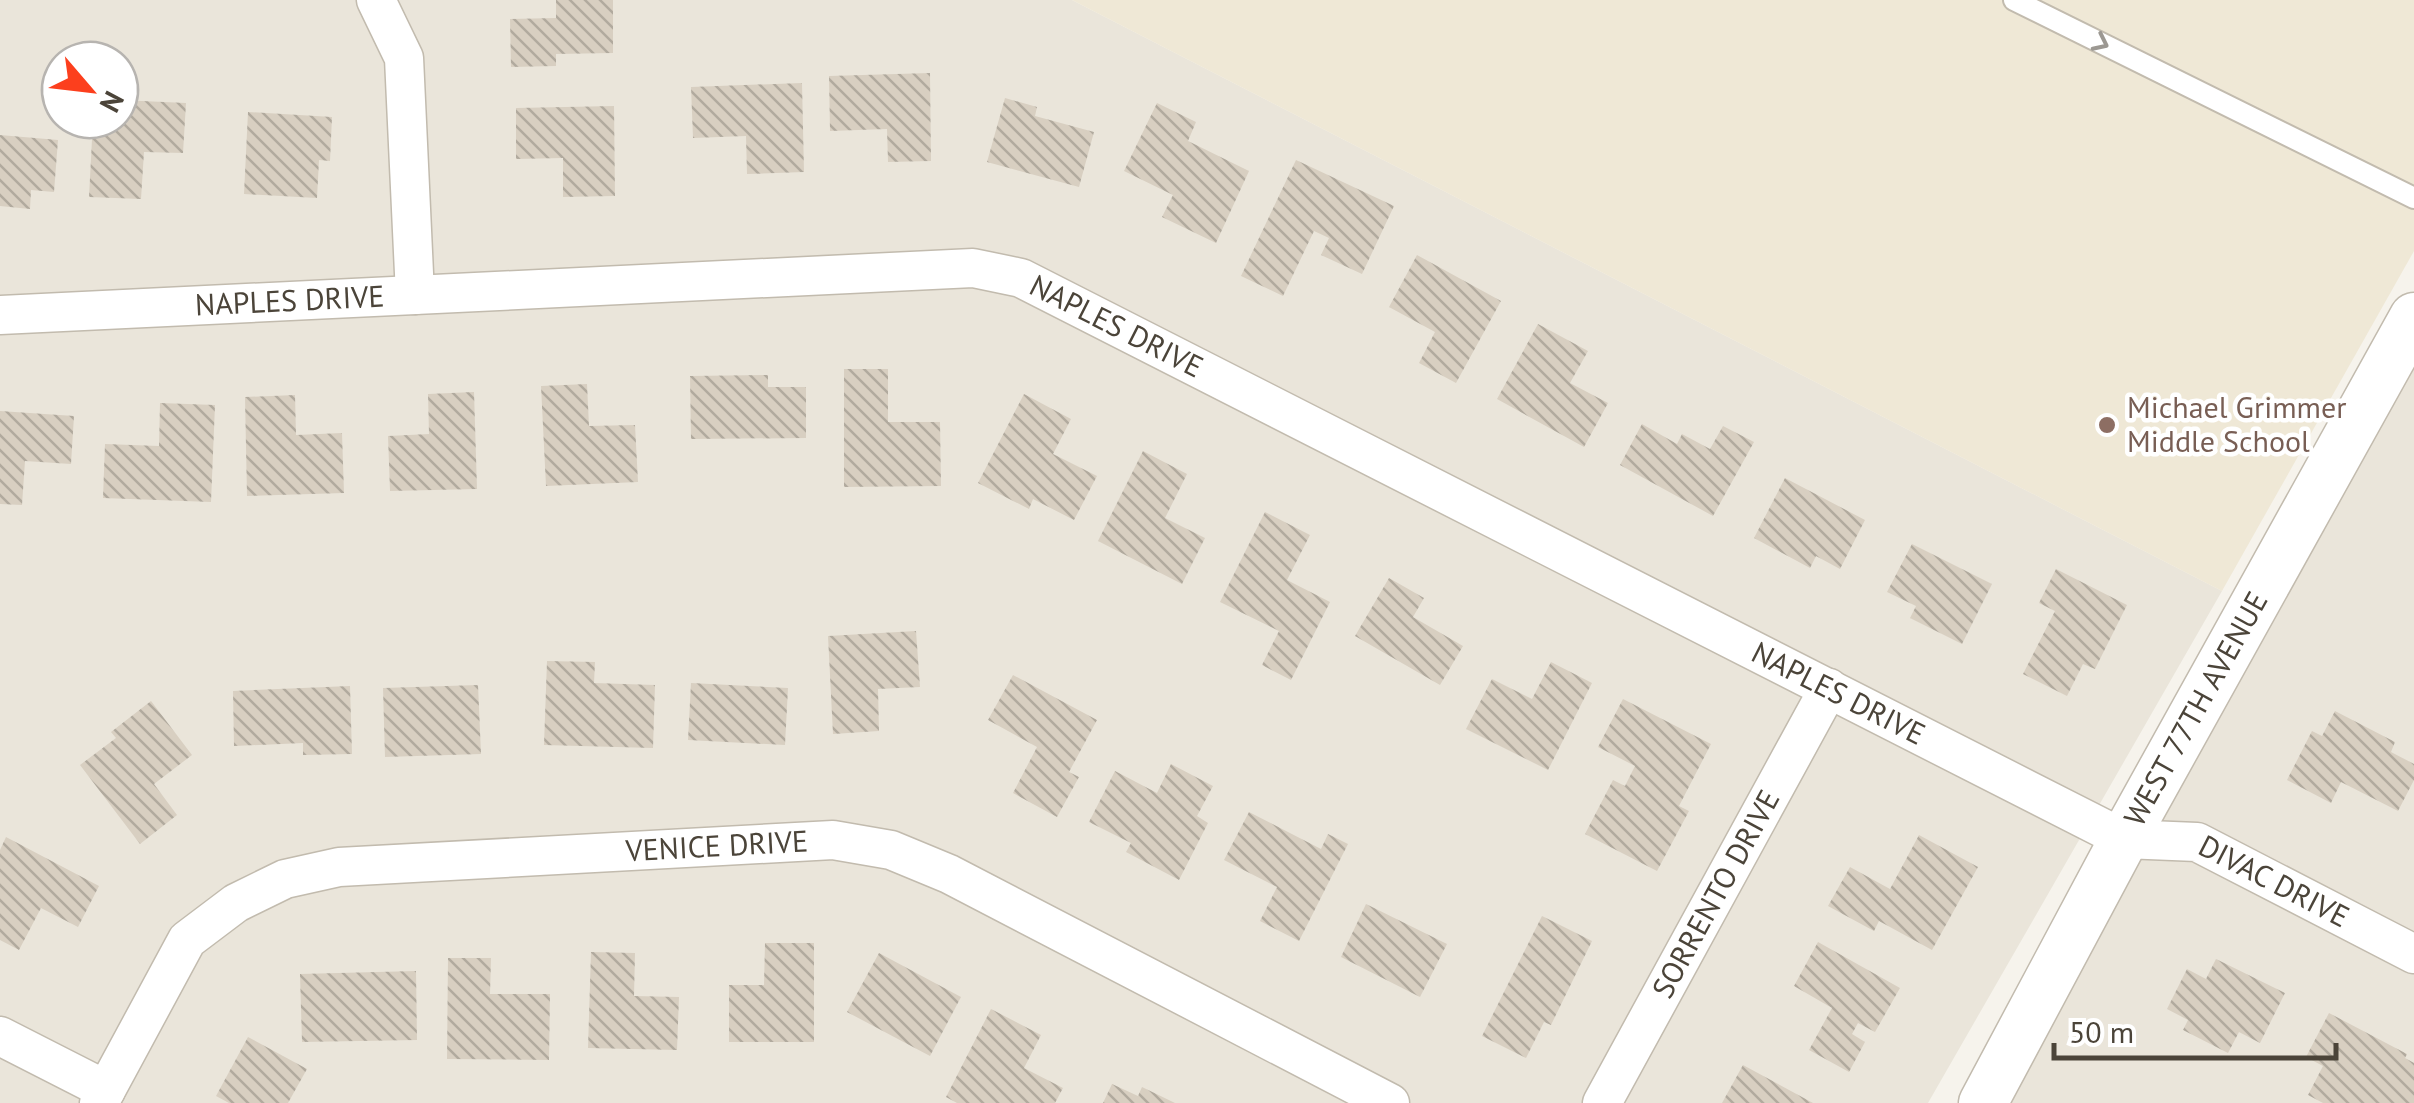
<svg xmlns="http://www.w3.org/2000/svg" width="2414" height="1103" font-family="'PT Sans',sans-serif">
<defs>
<pattern id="building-back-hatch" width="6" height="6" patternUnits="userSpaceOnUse" patternTransform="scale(2.5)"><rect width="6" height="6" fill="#d8cfc1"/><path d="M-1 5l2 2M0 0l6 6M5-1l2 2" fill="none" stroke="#b1aa9e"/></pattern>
</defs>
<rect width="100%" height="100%" fill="#f6f3ec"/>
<!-- residential -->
<g fill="#eae5da" fill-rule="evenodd">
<path d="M0,0H1072L2222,591L1928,1103H0ZM60,60H120V120H60Z"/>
<polygon points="2414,362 2414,1103 2006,1103 2313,544"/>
</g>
<!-- education -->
<polygon fill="#efe8d6" points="1072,0 2414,0 2414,251 2222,591"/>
<!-- building -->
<g fill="url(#building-back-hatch)">
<polygon points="556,0 613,0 613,53 556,54 556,66 511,67 510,19 556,18"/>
<polygon points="930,73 931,161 888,162 887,129 830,131 829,76"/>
<polygon points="802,83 804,172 747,174 746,136 693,138 691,87"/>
<polygon points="1005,98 1037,107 1035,116 1094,132 1079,187 987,162"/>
<polygon points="120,100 186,103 183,153 144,152 141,199 89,197 93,120 120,120"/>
<polygon points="1157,103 1196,122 1188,141 1249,171 1216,243 1162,217 1173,195 1124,171"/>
<polygon points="614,106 615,196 563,197 563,158 516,159 516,108"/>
<polygon points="248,112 332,117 330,161 319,160 317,198 244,194"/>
<polygon points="0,135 58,140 54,192 31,190 30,209 0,206"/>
<polygon points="1296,160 1394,206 1362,274 1321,255 1329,238 1314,231 1283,296 1241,276"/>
<polygon points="1417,255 1501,301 1456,383 1419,363 1435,332 1389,307"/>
<polygon points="1538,324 1588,351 1570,383 1608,403 1584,447 1497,399"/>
<polygon points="844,369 888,369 888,422 940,422 941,486 844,487"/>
<polygon points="768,375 768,387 806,387 806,438 691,439 690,376"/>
<polygon points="587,384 589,426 635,425 638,482 546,486 541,386"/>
<polygon points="474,392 477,489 390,491 388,436 429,434 428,394"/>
<polygon points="1024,394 1071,419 1053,454 1097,476 1074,520 1033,499 1029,509 978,483"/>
<polygon points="295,395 296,435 342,433 344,493 247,496 245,397"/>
<polygon points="160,403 215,405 211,502 103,498 105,444 159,446"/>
<polygon points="0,411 74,416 71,464 25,461 22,505 0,504"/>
<polygon points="1642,424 1677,444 1682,434 1710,449 1723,426 1754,442 1713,516 1620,465"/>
<polygon points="1143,451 1187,474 1165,518 1205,538 1182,584 1098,541"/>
<polygon points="1785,478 1865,520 1840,569 1816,556 1810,568 1754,538"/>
<polygon points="1265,512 1310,535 1287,580 1330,602 1291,680 1262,665 1279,631 1220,602"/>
<polygon points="1912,544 1992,584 1962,644 1910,618 1916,606 1887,592"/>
<polygon points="2056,569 2127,605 2095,669 2083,664 2067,696 2023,674 2055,611 2039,603"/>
<polygon points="1389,578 1424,598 1413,617 1463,646 1440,685 1355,636"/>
<polygon points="916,631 920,687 878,689 879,731 833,734 828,636"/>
<polygon points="547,661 595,662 594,683 655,685 653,748 544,745"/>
<polygon points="1551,662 1592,683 1548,770 1466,729 1492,679 1532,699"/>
<polygon points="1013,675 1097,720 1069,772 1079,777 1057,817 1013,793 1037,747 988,720"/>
<polygon points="691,683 788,688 785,745 688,740"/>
<polygon points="478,685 481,754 385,757 383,688"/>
<polygon points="350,686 352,754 303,755 303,743 234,746 233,691"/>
<polygon points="1623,699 1711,744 1679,806 1689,811 1657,871 1585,834 1613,780 1625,786 1635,766 1598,747"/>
<polygon points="151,701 192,755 154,784 177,815 140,844 80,765 116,738 111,732"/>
<polygon points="2335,711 2395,742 2391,752 2414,764 2414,780 2398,811 2341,782 2331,803 2287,780 2312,731 2322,736"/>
<polygon points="1171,764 1213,786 1197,816 1208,823 1179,880 1126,852 1131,843 1089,822 1115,771 1157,793"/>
<polygon points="1249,812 1321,849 1328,834 1348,844 1299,941 1260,921 1277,887 1224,860"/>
<polygon points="1919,835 1978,867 1932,950 1879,921 1874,931 1828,906 1850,867 1890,889"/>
<polygon points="6,837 99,886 78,927 41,908 19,950 0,940 0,850"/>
<polygon points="1366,904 1447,944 1420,997 1341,957"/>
<polygon points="1542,916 1592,941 1551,1025 1544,1022 1526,1058 1482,1036"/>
<polygon points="1818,942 1900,988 1875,1032 1858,1023 1852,1034 1865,1042 1849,1072 1809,1050 1832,1008 1794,986"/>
<polygon points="765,943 814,943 814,1042 729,1042 729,985 764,985"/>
<polygon points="591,952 635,953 634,996 679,997 677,1050 588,1048"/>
<polygon points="879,953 961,997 930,1056 847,1012"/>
<polygon points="448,958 491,958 490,994 550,994 549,1060 447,1059"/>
<polygon points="2216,959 2285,993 2260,1043 2239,1032 2228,1053 2183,1030 2188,1020 2167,1009 2187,969 2206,979"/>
<polygon points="416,971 417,1040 302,1042 300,974"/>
<polygon points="991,1009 1041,1035 1024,1068 1063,1088 1055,1103 957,1103 946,1097"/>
<polygon points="2329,1013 2407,1054 2405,1058 2414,1063 2414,1103 2323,1103 2308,1095 2323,1066 2306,1057"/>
<polygon points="248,1037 307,1069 288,1103 229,1103 216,1096"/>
<polygon points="1743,1065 1813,1103 1722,1103"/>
<polygon points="1112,1084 1138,1096 1142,1087 1175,1103 1103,1103"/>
</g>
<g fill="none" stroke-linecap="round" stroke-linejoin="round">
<defs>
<polyline id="service" points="2014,0 2414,198"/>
<g id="minor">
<polyline points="376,0 404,58 415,295"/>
<path id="s1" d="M0,315L973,268L1021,278L2124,839L2197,842L2414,954"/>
<polyline points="0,1036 106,1090"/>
<path id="s2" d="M99,1103L187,940L236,903L285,879L339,867L833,840L891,850L949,874L1390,1103"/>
<path id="s3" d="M1602,1103L1829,688"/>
</g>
<g id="tertiary">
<path id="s4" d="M1983,1103L2124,839L2414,317"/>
</g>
</defs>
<!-- service casing -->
<use href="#service" stroke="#c2bbae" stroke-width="24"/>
<!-- minor casing -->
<use href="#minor" stroke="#c2bbae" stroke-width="41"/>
<!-- tertiary casing -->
<use href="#tertiary" stroke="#c2bbae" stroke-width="51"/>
<!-- service -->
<use href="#service" stroke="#fff" stroke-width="20"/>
<!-- minor -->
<use href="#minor" stroke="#fff" stroke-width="38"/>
<!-- tertiary -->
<use href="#tertiary" stroke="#fff" stroke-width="48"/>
</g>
<!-- one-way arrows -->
<defs><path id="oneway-chevron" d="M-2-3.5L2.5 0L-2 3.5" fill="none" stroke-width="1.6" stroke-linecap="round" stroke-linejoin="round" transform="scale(2.5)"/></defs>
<use stroke="#9c9892" href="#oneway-chevron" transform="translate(2101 43) rotate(26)"/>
<!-- markers -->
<circle fill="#8d6e63" stroke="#fff" stroke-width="4" cx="2107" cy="425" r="10"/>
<g text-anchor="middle" stroke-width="9" stroke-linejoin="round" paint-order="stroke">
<!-- street labels -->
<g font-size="30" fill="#4b4439" stroke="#fff">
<text dy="10" stroke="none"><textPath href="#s1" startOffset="290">NAPLES DRIVE</textPath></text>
<text dy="10" stroke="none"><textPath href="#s1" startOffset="1130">NAPLES DRIVE</textPath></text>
<text dy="10" stroke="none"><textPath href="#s1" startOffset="1940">NAPLES DRIVE</textPath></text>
<text dy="10" stroke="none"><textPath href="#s4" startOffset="448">WEST 77TH AVENUE</textPath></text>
<text dy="10" stroke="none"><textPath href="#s2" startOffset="735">VENICE DRIVE</textPath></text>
<text dy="10" stroke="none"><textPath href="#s1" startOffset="2420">DIVAC DRIVE</textPath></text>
<text dy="10" stroke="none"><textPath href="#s3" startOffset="238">SORRENTO DRIVE</textPath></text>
</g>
<!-- education labels -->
<g font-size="30" fill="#785e54" stroke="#fff" text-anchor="start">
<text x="2127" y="418">Michael Grimmer<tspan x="2127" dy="34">Middle School</tspan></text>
</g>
</g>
<!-- north arrow -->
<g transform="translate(90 90) rotate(118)"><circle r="48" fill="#ffffff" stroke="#b7b4b0" stroke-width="2.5"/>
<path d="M0-8L18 38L0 25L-18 38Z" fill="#fc3f1d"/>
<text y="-15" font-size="28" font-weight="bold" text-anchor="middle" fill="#4b4439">N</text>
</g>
<!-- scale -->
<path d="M2054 1043v15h282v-15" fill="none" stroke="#4b4439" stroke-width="5"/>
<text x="2069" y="1043" font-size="30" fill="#4b4439" stroke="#ffffff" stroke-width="8" paint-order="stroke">50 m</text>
</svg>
